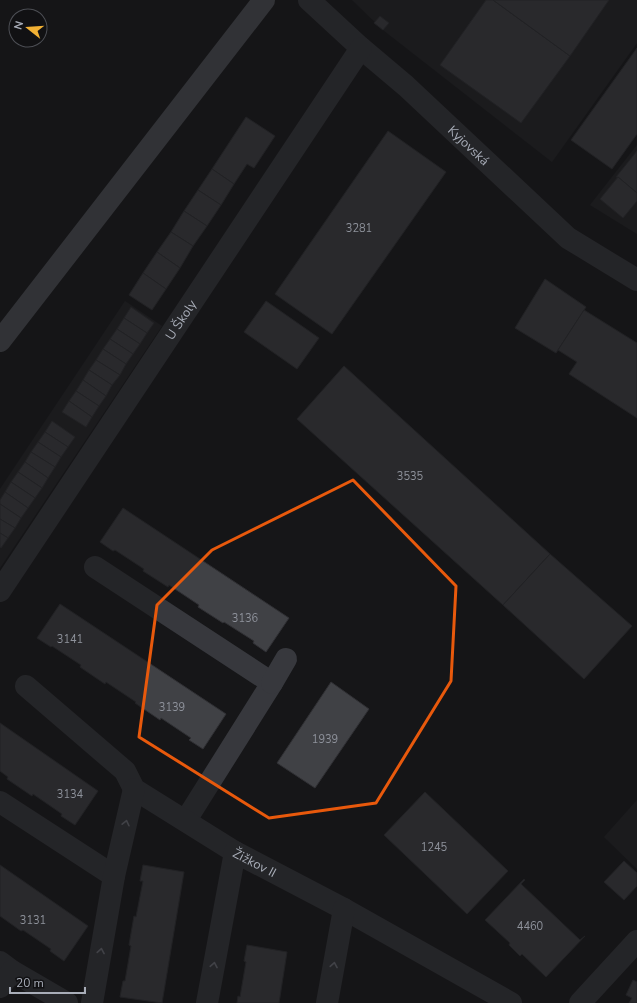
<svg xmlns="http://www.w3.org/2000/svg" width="637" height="1003" font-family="'Nunito Sans',sans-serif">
<rect width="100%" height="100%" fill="#161618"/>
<!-- built -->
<g fill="#222225">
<polygon points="352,0 637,0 637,43 552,162 383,30"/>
<polygon points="637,145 637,234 590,205"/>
<polygon points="125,301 162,326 0,568 0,489"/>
<polygon points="637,800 637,869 604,837"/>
</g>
<!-- building -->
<g fill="#404145" stroke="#303034">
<polygon points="486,0 493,0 570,56 521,123 440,65"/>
<polygon points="493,0 609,0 570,56"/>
<polygon points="380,16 389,23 383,30 374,23"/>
<polygon points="637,48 637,134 612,169 571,140"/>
<polygon points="246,117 275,136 254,168 247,164 234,184 212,169"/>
<polygon points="388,131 446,172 332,334 275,294"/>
<polygon points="637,151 637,193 618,177 616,177"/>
<polygon points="212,169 234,184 221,205 198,190"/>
<polygon points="618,177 637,193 637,201 623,218 600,199"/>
<polygon points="198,190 221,205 207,226 184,211"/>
<polygon points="184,211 207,226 193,246 171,232"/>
<polygon points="171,232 193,246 180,268 157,252"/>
<polygon points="157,252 180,268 166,289 143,273"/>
<polygon points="143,273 166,289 152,310 129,295"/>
<polygon points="545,279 586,307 556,353 515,328"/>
<polygon points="266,301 319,338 297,369 244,332"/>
<polygon points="131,307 154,323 147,333 124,318"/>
<polygon points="584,310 637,343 637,418 569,374 577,362 558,350"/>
<polygon points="124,318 147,333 140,344 117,329"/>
<polygon points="117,329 140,344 133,354 110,339"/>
<polygon points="110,339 133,354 126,364 103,349"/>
<polygon points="103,349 126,364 120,375 96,360"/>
<polygon points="96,360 120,375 112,385 89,370"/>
<polygon points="344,366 550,554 503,605 297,419"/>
<polygon points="89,370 112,385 106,396 83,380"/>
<polygon points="83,380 106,396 99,406 76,391"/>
<polygon points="76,391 99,406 92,417 69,401"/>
<polygon points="69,401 92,417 86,427 62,412"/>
<polygon points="52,421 75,437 68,447 45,432"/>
<polygon points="45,432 68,447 61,457 38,442"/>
<polygon points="38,442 61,457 55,467 31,452"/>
<polygon points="31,452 55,467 48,478 25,462"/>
<polygon points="25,462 48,478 42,488 18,472"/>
<polygon points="18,472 42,488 35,498 11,482"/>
<polygon points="11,482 35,498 28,508 5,492"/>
<polygon points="5,492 28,508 21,518 0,504 0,500"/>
<polygon points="0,504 21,518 15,528 0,519"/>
<polygon points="123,508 289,618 266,652 253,643 254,641 224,622 223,623 198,607 199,605 169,585 168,587 143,571 144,569 115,550 113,551 100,542"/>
<polygon points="0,519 15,528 8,538 0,533"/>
<polygon points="0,533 8,538 1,548 0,547"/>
<polygon points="550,554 632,626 584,679 503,605"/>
<polygon points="60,604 226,714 203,749 189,740 191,738 161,718 160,720 135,703 136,702 106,682 105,684 80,667 81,665 52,646 51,647 37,638"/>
<polygon points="331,682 369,709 315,788 277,763"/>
<polygon points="0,723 98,791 75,825 61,816 62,814 33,794 32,796 7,779 8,777 0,771"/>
<polygon points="425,792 508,871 467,914 384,835"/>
<polygon points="624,861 637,873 637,886 624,900 604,882"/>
<polygon points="0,865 88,926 64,961 50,951 51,949 23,930 21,931 0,916"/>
<polygon points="143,865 184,872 162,1003 120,997 123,981 125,981 131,946 129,945 134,916 136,917 143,881 140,881"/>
<polygon points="524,879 525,880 521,884 580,940 585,936 546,977 522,954 520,956 509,945 510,943 485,920"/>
<polygon points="247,945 287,952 279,1003 237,1003 238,996 240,997 246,962 244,961"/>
<polygon points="633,980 637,982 637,1003 629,1003 632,998 626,995"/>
</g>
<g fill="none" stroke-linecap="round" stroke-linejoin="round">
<!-- street -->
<g stroke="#37383d" stroke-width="22">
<path id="s1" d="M309,0L361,48L406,86L568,238L637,280"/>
<polyline points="95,567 272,683 186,820"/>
<path id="s2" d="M0,591L361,48"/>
<polyline points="272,683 286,659"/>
<path id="s3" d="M26,686L125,771L134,789L235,852L344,909L511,1003"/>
<polyline points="0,802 114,876"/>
<polyline points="0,962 12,971 67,1003"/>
<polyline points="0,987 12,971"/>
<polyline points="92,1003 114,876 134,789"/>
<polyline points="207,1003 235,852"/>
<polyline points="327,1003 344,909"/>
<polyline points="580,1003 637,941"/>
</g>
<!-- primary -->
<polyline stroke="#53555c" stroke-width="22" points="0,341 264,0"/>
</g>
<!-- one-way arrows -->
<defs><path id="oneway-chevron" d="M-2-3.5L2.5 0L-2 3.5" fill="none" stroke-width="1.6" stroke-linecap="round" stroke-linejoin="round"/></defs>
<g stroke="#757881">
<use href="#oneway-chevron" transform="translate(126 823) rotate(-77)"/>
<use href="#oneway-chevron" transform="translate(101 951) rotate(-80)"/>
<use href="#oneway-chevron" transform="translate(214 965) rotate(-79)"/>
<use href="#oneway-chevron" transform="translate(334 965) rotate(-80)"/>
</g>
<!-- marked area -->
<path d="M0 0H637V1003H0ZM353,480L456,586L451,681L376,803L269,818L139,737L157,605L212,550Z" fill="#161618" fill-opacity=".55" fill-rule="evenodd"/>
<path fill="none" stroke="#e8590c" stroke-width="3" stroke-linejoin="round" d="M353,480L456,586L451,681L376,803L269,818L139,737L157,605L212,550Z"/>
<g text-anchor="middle" stroke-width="4" stroke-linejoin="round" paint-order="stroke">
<!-- number labels -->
<g font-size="11" fill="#8e929b">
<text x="359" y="232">3281</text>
<text x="410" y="480">3535</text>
<text x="245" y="622">3136</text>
<text x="70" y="643">3141</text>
<text x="172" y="711">3139</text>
<text x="325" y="743">1939</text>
<text x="70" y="798">3134</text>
<text x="434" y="851">1245</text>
<text x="33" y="924">3131</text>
<text x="530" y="930">4460</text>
</g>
<!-- street labels -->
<g font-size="13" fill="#a8adb8" stroke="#111113">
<text dy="5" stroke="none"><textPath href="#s1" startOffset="216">Kyjovská</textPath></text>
<text dy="5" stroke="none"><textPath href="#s2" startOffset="326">U Školy</textPath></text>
<text dy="5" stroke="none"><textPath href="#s3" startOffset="292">Žižkov II</textPath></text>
</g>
</g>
<!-- north arrow -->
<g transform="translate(28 28) rotate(287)"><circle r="19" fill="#111113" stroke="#4d4f55"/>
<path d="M0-3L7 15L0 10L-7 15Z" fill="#f2b134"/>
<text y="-6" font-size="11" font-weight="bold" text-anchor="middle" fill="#a8adb8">N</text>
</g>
<!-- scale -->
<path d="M10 987v6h75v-6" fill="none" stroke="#a8adb8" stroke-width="2"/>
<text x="16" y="987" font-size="12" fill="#a8adb8" stroke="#111113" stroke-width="3" paint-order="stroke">20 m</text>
</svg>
